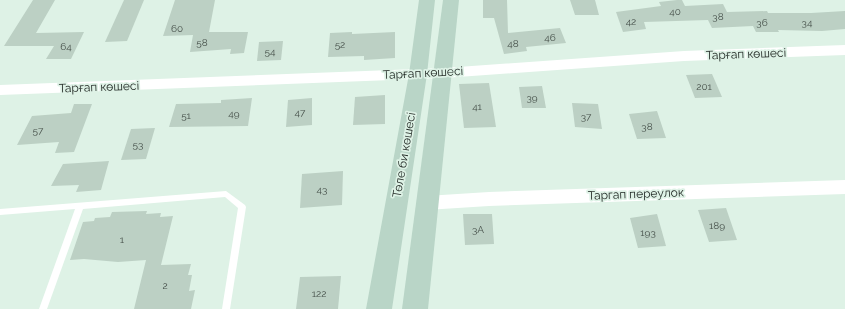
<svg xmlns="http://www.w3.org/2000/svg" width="845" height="309" font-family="Raleway,sans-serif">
<rect width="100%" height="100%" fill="#def2e6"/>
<!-- building -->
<g fill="#bcd0c4">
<polygon points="33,0 55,0 36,33 84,32 71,59 46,59 54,46 4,46"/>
<polygon points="124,0 144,0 127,41 105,42"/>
<polygon points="175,0 215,0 209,32 248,32 244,53 230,54 231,49 190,52 193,35 163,36"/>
<polygon points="483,0 507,0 508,33 560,28 566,43 526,47 527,51 504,54 494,18 483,18"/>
<polygon points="570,0 595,0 599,15 575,15"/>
<polygon points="677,0 682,0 685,6 723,4 727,12 767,11 768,13 811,13 845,11 845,29 822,31 778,30 779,32 756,32 753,26 712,28 708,20 644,22 646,29 623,32 616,12 661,6 659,2"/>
<polygon points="352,32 352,34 395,32 395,58 364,60 364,56 328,57 330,33"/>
<polygon points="283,41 281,60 257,61 259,42"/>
<polygon points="712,74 722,97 695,98 686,75"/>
<polygon points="489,83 496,127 464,128 459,84"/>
<polygon points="542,86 546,108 522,108 519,87"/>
<polygon points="385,95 385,124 353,125 355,97"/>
<polygon points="252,98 248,126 169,127 176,104 221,103 221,100"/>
<polygon points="312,98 312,125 286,127 288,100"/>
<polygon points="572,103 598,104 602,129 575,127"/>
<polygon points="74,104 92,104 74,152 55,153 59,142 17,145 32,116 71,113"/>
<polygon points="657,111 666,138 637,139 629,114"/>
<polygon points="155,128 146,159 121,160 131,129"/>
<polygon points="109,161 101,190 76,192 79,185 51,186 63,164"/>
<polygon points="343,171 342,205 300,208 302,174"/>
<polygon points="726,208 737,240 709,242 698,210"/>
<polygon points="147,211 146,214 161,213 160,217 173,216 161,265 191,264 188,275 192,275 189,291 195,290 191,309 134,309 146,260 118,262 84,259 70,260 83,222 94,221 95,218 110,217 112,212"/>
<polygon points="463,214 492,214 494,244 465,245"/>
<polygon points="657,214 666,246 638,248 630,218"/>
<polygon points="341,276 338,309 296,309 300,277"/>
</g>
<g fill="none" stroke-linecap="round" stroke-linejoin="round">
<!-- lane -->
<polygon fill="#fff" fill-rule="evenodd" points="226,191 245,205 246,207 230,309 222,309 238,208 225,197 83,209 47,309 39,309 75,209 0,215 0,209"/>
<!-- street -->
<g fill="#fff" fill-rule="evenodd">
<polygon points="845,45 845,55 684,61 444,78 0,95 0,85 444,68 684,51"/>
<polygon points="845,180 845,194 489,206 426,210 420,208 418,203 420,198 426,196 489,192"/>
</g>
<!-- secondary -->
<g fill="#b9d5c7" fill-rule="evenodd">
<polygon points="419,0 435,0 427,74 392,309 366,309 409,74"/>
<polygon points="443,0 459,0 428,309 402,309"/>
</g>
</g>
<g text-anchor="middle" stroke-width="3.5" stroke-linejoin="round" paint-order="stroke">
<!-- number labels -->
<g font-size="10" fill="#46504a">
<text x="675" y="15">40</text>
<text x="718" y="20">38</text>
<text x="631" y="25">42</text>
<text x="762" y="26">36</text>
<text x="807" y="26">34</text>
<text x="177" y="32">60</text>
<text x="550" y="41">46</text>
<text x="202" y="46">58</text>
<text x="513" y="47">48</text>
<text x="340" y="48">52</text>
<text x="66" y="50">64</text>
<text x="270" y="55">54</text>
<text x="704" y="90">201</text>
<text x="532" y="101">39</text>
<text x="477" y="110">41</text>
<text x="300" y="116">47</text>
<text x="234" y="117">49</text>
<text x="186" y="119">51</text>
<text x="586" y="120">37</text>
<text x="647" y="130">38</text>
<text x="38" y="134">57</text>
<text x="138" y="148">53</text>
<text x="322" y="193">43</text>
<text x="717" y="229">189</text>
<text x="478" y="233">3А</text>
<text x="648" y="236">193</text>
<text x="122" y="243">1</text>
<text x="165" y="289">2</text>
<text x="319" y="297">122</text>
</g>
<!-- street labels -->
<g font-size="12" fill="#1e2521" stroke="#def2e6">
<text transform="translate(746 54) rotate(-2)" y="4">Тарғап көшесі</text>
<text transform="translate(423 73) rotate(-3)" y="4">Тарғап көшесі</text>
<text transform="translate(99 87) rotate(-2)" y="4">Тарғап көшесі</text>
<text transform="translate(404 155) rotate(-80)" y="4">Төле би көшесі</text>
<text transform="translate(636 194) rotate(-2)" y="4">Таргап переулок</text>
</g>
</g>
</svg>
